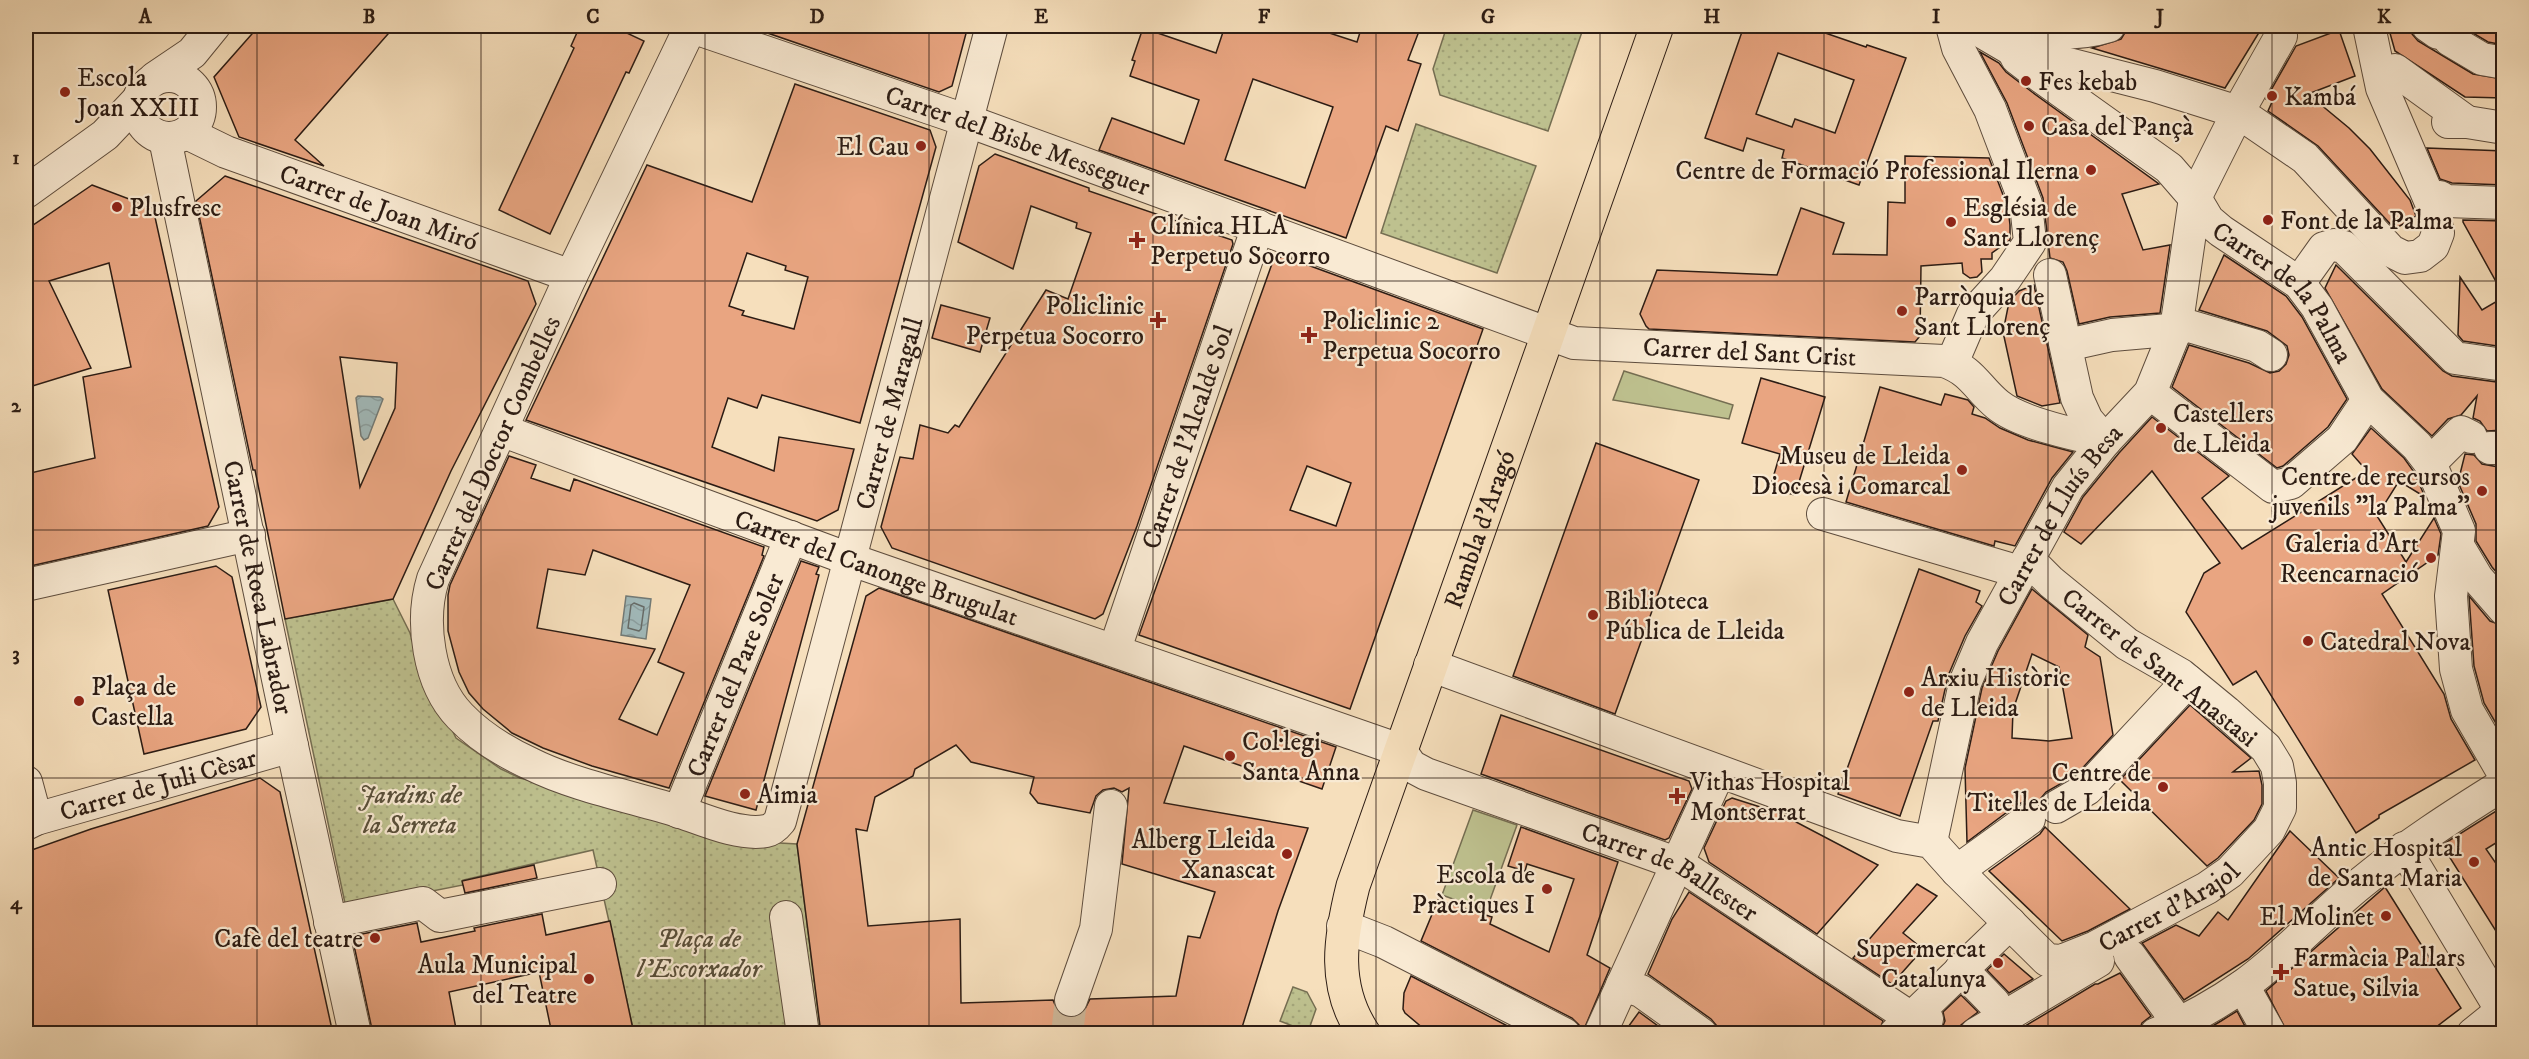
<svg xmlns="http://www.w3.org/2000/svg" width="2529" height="1059" font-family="'IM FELL DW Pica',serif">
<defs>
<pattern id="park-dots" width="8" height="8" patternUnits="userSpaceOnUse" patternTransform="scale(1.5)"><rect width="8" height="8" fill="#bec18f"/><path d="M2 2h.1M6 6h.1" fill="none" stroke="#a3a57a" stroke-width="1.8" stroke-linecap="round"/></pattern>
<pattern id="water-waves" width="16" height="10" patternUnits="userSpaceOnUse" patternTransform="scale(1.5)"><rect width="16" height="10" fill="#a1babb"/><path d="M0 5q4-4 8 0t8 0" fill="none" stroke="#8b9fa0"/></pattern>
</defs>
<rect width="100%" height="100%" fill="#f6dfbc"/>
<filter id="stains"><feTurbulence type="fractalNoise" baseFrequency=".00333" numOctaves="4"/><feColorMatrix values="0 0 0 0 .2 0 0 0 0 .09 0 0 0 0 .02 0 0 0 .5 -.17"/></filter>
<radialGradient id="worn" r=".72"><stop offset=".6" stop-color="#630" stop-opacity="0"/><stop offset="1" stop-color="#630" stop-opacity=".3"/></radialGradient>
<!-- grass -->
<g fill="#bec18f" stroke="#756e52" stroke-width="1.5">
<polygon points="1624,371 1733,405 1729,419 1613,400"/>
<polygon points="1473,810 1517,825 1486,911 1442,895"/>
</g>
<!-- park -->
<g fill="url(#park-dots)" stroke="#756e52" stroke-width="1.5">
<polygon points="1447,26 1584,26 1548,131 1440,95 1433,69"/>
<polygon points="1416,124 1536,166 1497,273 1381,233"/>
<polygon points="393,599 410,633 418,660 456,738 501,769 520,778 761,842 797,844 821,1033 634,1033 593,850 463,880 463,885 346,908 285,619"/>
<polygon points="1293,987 1307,992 1316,1009 1308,1032 1280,1021"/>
</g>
<!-- water -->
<g fill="url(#water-waves)" stroke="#727b78" stroke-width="1.5">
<polygon points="358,396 380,397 383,399 368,438 364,440 361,436 356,398"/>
<polygon points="626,596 651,599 646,639 621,635"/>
</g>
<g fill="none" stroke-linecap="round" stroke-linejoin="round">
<!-- shore -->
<polygon stroke="#666b68" stroke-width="1.5" points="634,603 644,607 641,629 639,631 628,628 631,605"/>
</g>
<!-- building -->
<g fill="#e9a581" stroke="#2c1c14" stroke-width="1.5" fill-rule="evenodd">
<polygon points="259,26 395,26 295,140 324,166 239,137 214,77"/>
<polygon points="580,26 612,26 644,41 629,73 626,72 550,234 499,210 574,48 571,46"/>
<polygon points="747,26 968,26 952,86 939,92"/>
<path d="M1225,26H1308L1357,42L1362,26H1421L1408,60L1421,64L1398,131L1386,126L1346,238L1099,150L1112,118L1184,144L1199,100L1130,76L1135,61L1132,60L1143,28L1216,53ZM1253,79L1333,107L1305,188L1225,160Z"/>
<path d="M1744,26H1805L1866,47L1867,45L1906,58L1859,185L1782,158L1784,150L1747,138L1743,151L1705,138ZM1778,53L1854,80L1835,133L1795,119L1792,127L1756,114Z"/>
<polygon points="2126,26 2263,26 2225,88 2092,48 2121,39 2126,31"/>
<polygon points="2388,26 2410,26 2412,34 2418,41 2473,74 2504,79 2504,98 2465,97 2395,51"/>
<polygon points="2461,26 2504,26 2504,45 2488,42"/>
<polygon points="2339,30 2355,76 2308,94 2349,128 2370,149 2410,200 2416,216 2395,229 2318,146 2268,111 2272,102 2266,99 2296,46"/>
<polygon points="1980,52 1999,63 2006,72 2032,92 2159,184 2122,194 2143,250 2170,245 2160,313 2110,317 2079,324 2067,271 2063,262 2050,258 2043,198 2007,103"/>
<path d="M795,84L930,130L936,147L860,423L762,395L757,408L728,398L712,447L774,471L779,437L854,449L838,510L817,521L526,420L647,165L752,202ZM747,253L786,266L785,270L808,277L794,329L742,315L744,311L729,306Z"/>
<polygon points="2427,148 2504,151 2504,185 2452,183 2440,179"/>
<polygon points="995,154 1089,188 1089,191 1232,240 1233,244 1137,526 1103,614 1095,619 892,548 881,527 900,457 913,459 920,425 948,433 955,425 959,427 1046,290 1068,299 1091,233 1076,228 1077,223 1031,206 1013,269 958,242 979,166"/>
<polygon points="1905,156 1989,158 2008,208 2010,225 2010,240 1992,253 1992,259 1981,259 1982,272 1977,277 1970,278 1963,273 1962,263 1921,266 1920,336 1915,342 1649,329 1646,326 1640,314 1657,270 1777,275 1801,208 1844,223 1833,254 1887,255 1888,202 1905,203"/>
<path d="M225,176L528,281L536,304L451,471L393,599L285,619L255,470H253L196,201ZM340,357L397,363L395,408L360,487Z"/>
<polygon points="92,185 153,208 219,507 208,526 26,567 26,474 95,458 83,377 131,367 109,263 49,281 91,368 26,388 26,230"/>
<polygon points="2463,220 2504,221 2504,296 2463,222"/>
<polygon points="2224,255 2286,296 2302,317 2347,399 2328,427 2283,466 2277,468 2172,387 2189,345 2249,363 2270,373 2279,371 2286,364 2289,355 2287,346 2267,331 2199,310"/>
<path d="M1283,256L1483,329L1350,709L1139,635L1273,261ZM1307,466L1351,483L1336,526L1290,510Z"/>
<polygon points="2336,265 2443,371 2452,376 2504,383 2504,430 2487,431 2480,421 2473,418 2477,396 2461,415 2448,419 2432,436 2382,389 2325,288"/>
<polygon points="2460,277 2482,310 2504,297 2504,347 2463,341 2458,335"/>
<polygon points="2034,285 2060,403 2042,406 2017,396 2003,332 2009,302 2019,291"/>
<polygon points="941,305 990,318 980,352 932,338"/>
<polygon points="1761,378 1825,397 1795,495 1770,488 1780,454 1742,443"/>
<polygon points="1880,387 1941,405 1945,394 1968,400 1974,407 1972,414 1985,418 2000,428 2028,440 2073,452 2052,478 2015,546 1995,541 1994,546 1846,502"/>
<polygon points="2152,417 2229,476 2202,498 2242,549 2367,471 2352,454 2371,428 2404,458 2414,472 2425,497 2399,481 2377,516 2406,562 2434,518 2441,534 2438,555 2382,594 2444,694 2451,719 2475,760 2379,815 2379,818 2356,833 2256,671 2233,685 2186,612 2204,573 2220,563 2152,471 2081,544 2064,532 2083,497 2119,453"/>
<polygon points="1596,443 1699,480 1615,714 1513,676"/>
<polygon points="2465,454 2474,455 2482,464 2504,468 2504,581 2492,567 2476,541 2476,524 2458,482"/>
<path d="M509,456L536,465L531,478L570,491L574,479L764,547L762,555L764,556L669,788L592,766L543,748L512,733L483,709L469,693L459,672L448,631V595L450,585ZM593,550L690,585L658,662L684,673L657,735L619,719L655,649L537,628L548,569L585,575Z"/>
<polygon points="801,561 819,567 816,574 819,575 756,810 705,796"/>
<polygon points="216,566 232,577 261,707 246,729 144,754 108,590"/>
<polygon points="1919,569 1980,591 1976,602 1982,606 1965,636 1948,676 1938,721 1933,721 1900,816 1838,794"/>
<path d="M879,588L1336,747L1322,789L1264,769L1262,773L1184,746L1164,803L1308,828L1278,911L1240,1034H821L797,844L866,596ZM956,745L971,762L1034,777L1030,793L1038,803L1090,813L1096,796L1103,790L1114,788L1122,792L1129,788L1122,864L1215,892L1200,938L1188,936L1176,996L1090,999L1083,1013L1074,1018L1066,1017L1058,1012L1053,1000L961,1003L960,919L868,926L856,829L867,831L875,797L913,776L915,769Z"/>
<path d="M2032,589L2088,635L2085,647L2100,657L2113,735L2076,775L2046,792L2041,798L2039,804L2028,801L2018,804L1967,842L1965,768L1982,688L1998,651ZM2032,654L2059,667L2072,738L2049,741L2012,738L2013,710Z"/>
<polygon points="2469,596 2490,621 2504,626 2504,737 2484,703 2474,666"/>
<polygon points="2190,705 2251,758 2233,772 2259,771 2262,785 2262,804 2254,820 2218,858 2207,866 2120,780"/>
<polygon points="1501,715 1689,781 1692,789 1669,838 1665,840 1481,774"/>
<polygon points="260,778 280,792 333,1034 181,1034 181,1032 26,1034 26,852 91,829"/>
<polygon points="1732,798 1779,813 1878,865 1817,934 1709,862 1704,848 1726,801"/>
<polygon points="2504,806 2504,838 2486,849 2504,875 2504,944 2442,845"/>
<polygon points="1521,827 1618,862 1587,955 1610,968 1582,1034 1579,1025 1572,1018 1421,941 1438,900 1492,917 1490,924 1549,952 1574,879 1527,864 1525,871 1508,866"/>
<polygon points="2045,827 2130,909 2088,931 2062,941 1989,871 2040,834"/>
<polygon points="2290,831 2339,878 2248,959 2184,1000 2142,943 2176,925 2199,936 2218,912 2228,920"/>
<polygon points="534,865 537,878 465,893 462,881"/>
<polygon points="1917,884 1937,896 1903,933 1923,949 1892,984 1853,958"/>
<polygon points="2385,887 2461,1008 2427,1034 2288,1034 2266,991"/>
<polygon points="1689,892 1883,1021 1878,1034 1719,1034 1717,1026 1711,1019 1648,974 1672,919"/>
<polygon points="542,914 546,935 610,921 634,1034 552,1034 539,972 449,992 457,1034 373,1034 352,936 417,923 421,942 475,931 474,928"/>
<polygon points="2004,954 2033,979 2009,993 1987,970"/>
<polygon points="2120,973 2151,1016 2142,1023 2138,1034 2012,1034 2095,984 2098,984"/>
<polygon points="1411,976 1523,1034 1430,1034 1405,1013 1403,1009 1404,993"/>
<polygon points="1961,995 1978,1012 1961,1025 1958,1034 1937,1034 1942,1028 1945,1021 1943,1012"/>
<polygon points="2237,1011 2249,1034 2199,1034 2221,1021"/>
<polygon points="1639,1012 1669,1034 1623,1034"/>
</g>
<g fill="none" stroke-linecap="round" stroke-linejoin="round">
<!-- minor-tunnel -->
<polyline stroke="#ceb89a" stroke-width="32" stroke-dasharray="32 16" stroke-linecap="butt" points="1067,1034 1071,1000"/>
<defs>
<g id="minor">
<path id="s1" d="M689,26L968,121L1574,343L1944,361C1973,371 1977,388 1998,405C2020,423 2076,435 2105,441"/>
<path id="s2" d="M691,26L571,276L433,579C420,621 428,683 460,716C480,737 505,752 531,764C573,785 632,797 678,811C702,819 739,836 766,831C772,830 776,826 780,821L992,26"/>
<polyline points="1972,26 2013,50 2155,86 2238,112 2305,158 2391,251 2405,258 2420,256 2433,246 2438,233 2432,205 2382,88 2369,26"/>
<polyline points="2428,26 2438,33"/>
<path d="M1982,27C2024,30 2068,39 2109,26"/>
<polyline points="2450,40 2482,59 2499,62"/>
<path id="s3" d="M2013,50L2017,58L2043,78L2169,168L2195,198L2208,220L2221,231L2299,283L2317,307L2368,400L2417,446L2430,463L2459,531L2451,596L2456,669L2467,710L2504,774"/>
<polyline points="2395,70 2467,122"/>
<circle cx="169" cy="107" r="31"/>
<polyline points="155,78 192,53 214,26"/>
<polyline points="2448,122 2467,122 2504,128"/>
<path id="s4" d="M187,133L226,152L571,276"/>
<path id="s5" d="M165,139L292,746L355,1034"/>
<polyline points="26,192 105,135 138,100"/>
<polyline points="2440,197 2446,201 2504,203"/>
<polyline points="2050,275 2077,398 2087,420 2105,441"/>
<polyline points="2299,283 2324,248 2334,245 2344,247 2455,358 2504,365"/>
<polyline points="2067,345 2112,335 2169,330 2189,326 2257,346 2271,355"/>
<polyline points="1952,363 1973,314 2005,279 2030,242 2026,204 1990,109 1958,48 1952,26"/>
<polyline points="2150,393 2273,487 2291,483 2342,439 2368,400"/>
<path id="s6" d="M501,430L849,559L1400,750L1411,766L1426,774L1679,864L1911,1018L1927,1019"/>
<polyline points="2490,448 2504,448"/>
<polyline points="2430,463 2461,432 2471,437"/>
<polyline points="1823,514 2020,572"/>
<polyline points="2458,546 2477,578 2504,609"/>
<polyline points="26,585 249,535"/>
<path id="s7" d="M1115,649L1258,226"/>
<path id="s8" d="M1430,665L1863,824L1897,836L1931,842L1957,871L2047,960L2061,961L2096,947L2207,888L2230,872L2269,830L2280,808V783L2277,766L2266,748L2226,712L2181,675L2127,644L2051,582L2028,559"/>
<polyline points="26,782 36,819"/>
<polyline points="2056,807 2087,789 2188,681"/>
<path id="s9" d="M679,812L791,537"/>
<path id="s10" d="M26,824L36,819L292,746"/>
<path id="s11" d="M1931,842L1965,683L1982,643L2068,487L2105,441L2150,393L2176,329L2195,198L2238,112L2281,36"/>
<polyline points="2404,848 2502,1011"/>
<polyline points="1957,871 2029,819"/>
<polyline points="786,917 803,1034"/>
<polyline points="330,922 423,903 440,916 600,884"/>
<polyline points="1343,926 1384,942 1564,1034"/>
<polyline points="2130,956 2179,1024"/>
<polyline points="1961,969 1994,1003"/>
<polyline points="1622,985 1641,991 1701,1034"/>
<polyline points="2243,986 2270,1034"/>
<polyline points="1071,1000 1096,929 1111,806"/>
<polyline points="1600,1034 1719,772"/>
<polyline points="1895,1034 2010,923"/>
<polyline points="1976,1034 2098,961"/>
<path d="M2156,1034C2186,1021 2217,1004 2244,985C2286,955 2321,915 2361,883C2406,846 2454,815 2504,784"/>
<polyline points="2473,1034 2504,1009"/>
</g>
<g id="major">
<path id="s12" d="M1364,1034C1332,986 1340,938 1353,886L1657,26"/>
</g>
</defs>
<!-- minor casing -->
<use href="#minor" stroke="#5e4d3e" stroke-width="34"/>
<!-- major casing -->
<use href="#major" stroke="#2c1c14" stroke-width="35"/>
<!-- minor -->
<use href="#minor" stroke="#f9ead3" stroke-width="32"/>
<!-- major -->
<use href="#major" stroke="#f6dfbc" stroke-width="33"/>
</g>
<!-- grid -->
<path fill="none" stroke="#2c1c14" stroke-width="1.5" stroke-opacity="0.55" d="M257,26V1034M481,26V1034M705,26V1034M929,26V1034M1153,26V1034M1376,26V1034M1600,26V1034M1824,26V1034M2048,26V1034M2272,26V1034M26,281H2504M26,530H2504M26,778H2504"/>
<!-- markers -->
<g fill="#8f2418" stroke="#f9ead3" stroke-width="2">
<circle cx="2026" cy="81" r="6"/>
<circle cx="65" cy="92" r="6"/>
<circle cx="2272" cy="96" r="6"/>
<circle cx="2029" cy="126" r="6"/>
<circle cx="921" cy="146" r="6"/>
<circle cx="2091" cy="170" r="6"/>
<circle cx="117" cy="207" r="6"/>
<circle cx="2268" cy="220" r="6"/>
<circle cx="1951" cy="222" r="6"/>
<path d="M1134 231h6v6h6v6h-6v6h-6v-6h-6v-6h6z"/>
<circle cx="1902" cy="311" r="6"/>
<path d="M1155 311h6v6h6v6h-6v6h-6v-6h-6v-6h6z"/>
<path d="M1306 326h6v6h6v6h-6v6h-6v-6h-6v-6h6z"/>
<circle cx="2161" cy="428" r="6"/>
<circle cx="1962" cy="470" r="6"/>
<circle cx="2482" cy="491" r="6"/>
<circle cx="2431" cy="558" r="6"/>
<circle cx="1593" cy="615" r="6"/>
<circle cx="2308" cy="641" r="6"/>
<circle cx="1909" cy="692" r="6"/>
<circle cx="79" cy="701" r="6"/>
<circle cx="1230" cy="756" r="6"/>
<circle cx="2163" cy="787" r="6"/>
<circle cx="745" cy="794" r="6"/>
<path d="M1674 787h6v6h6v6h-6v6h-6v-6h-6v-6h6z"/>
<circle cx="1287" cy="854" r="6"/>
<circle cx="2474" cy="862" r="6"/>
<circle cx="1547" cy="889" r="6"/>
<circle cx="2386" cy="916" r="6"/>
<circle cx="375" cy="938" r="6"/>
<circle cx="1998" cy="963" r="6"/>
<path d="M2278 963h6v6h6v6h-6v6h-6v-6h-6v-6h6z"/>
<circle cx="589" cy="979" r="6"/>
</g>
<g text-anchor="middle" stroke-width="4.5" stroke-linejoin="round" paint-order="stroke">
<!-- poi labels -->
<g font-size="26" fill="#2c1c14" stroke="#f9ead3" text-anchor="start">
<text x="77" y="86">Escola<tspan x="77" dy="30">Joan XXIII</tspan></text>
<text x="2038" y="90">Fes kebab</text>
<text x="2284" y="105">Kambá</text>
<text x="2041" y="135">Casa del Pançà</text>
<text x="909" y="155" text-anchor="end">El Cau</text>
<text x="2079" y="179" text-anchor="end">Centre de Formació Professional Ilerna</text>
<text x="129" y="216">Plusfresc</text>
<text x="1963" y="216">Església de<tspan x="1963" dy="30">Sant Llorenç</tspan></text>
<text x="2280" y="229">Font de la Palma</text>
<text x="1150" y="234">Clínica HLA<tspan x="1150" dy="30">Perpetuo Socorro</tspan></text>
<text x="1914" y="305">Parròquia de<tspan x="1914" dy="30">Sant Llorenç</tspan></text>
<text x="1144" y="314" text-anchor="end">Policlinic<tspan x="1144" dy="30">Perpetua Socorro</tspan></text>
<text x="1322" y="329">Policlinic 2<tspan x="1322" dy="30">Perpetua Socorro</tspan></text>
<text x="2173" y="422">Castellers<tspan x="2173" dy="30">de Lleida</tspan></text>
<text x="1950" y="464" text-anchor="end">Museu de Lleida<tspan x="1950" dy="30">Diocesà i Comarcal</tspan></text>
<text x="2470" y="485" text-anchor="end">Centre de recursos<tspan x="2470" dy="30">juvenils "la Palma"</tspan></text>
<text x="2419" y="552" text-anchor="end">Galeria d'Art<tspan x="2419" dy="30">Reencarnació</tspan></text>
<text x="1605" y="609">Biblioteca<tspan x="1605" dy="30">Pública de Lleida</tspan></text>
<text x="2320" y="650">Catedral Nova</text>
<text x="1921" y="686">Arxiu Històric<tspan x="1921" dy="30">de Lleida</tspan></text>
<text x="91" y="695">Plaça de<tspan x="91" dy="30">Castella</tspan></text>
<text x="1242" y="750">Col·legi<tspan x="1242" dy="30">Santa Anna</tspan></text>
<text x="2151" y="781" text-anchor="end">Centre de<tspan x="2151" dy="30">Titelles de Lleida</tspan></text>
<text x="1690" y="790">Vithas Hospital<tspan x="1690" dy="30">Montserrat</tspan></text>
<text x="757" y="803">Aimia</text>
<text x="1275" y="848" text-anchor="end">Alberg Lleida<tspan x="1275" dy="30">Xanascat</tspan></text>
<text x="2462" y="856" text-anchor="end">Antic Hospital<tspan x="2462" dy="30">de Santa Maria</tspan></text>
<text x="1535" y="883" text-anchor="end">Escola de<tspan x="1535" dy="30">Pràctiques I</tspan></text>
<text x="2374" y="925" text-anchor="end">El Molinet</text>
<text x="363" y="947" text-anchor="end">Cafè del teatre</text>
<text x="1986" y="957" text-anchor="end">Supermercat<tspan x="1986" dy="30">Catalunya</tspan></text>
<text x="2293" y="966">Farmàcia Pallars<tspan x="2293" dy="30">Satue, Silvia</tspan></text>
<text x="577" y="973" text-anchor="end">Aula Municipal<tspan x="577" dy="30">del Teatre</tspan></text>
</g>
<!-- street labels -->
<g font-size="26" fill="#2c1c14" stroke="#f9ead3">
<text dy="9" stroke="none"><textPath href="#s1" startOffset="348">Carrer del Bisbe Messeguer</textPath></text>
<text dy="9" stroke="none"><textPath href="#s4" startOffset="206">Carrer de Joan Miró</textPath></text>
<text dy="9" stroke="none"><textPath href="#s3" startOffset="368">Carrer de la Palma</textPath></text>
<text dy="9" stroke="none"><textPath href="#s1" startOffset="1116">Carrer del Sant Crist</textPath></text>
<text dy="9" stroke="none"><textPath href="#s2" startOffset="1527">Carrer de Maragall</textPath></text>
<text dy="9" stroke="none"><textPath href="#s7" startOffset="224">Carrer de l'Alcalde Sol</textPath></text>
<text transform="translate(492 453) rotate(-66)" y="9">Carrer del Doctor Combelles</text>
<text dy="9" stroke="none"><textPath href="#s11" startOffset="356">Carrer de Lluís Besa</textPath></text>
<text dy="9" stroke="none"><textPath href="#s12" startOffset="532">Rambla d'Aragó</textPath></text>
<text dy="9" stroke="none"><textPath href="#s6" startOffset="400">Carrer del Canonge Brugulat</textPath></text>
<text dy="9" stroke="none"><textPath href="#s5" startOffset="458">Carrer de Roca Labrador</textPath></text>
<text transform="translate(2160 667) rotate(38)" y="9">Carrer de Sant Anastasi</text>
<text dy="9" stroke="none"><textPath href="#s9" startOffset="148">Carrer del Pare Soler</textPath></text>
<text dy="9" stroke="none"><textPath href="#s10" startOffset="138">Carrer de Juli Cèsar</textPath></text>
<text dy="9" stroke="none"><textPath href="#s6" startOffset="1254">Carrer de Ballester</textPath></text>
<text dy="9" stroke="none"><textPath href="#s8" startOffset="832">Carrer d'Arajol</textPath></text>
</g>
<!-- park labels -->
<g font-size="26" font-style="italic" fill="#584e39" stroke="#f9ead3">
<text x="410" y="803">Jardins de<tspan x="410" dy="30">la Serreta</tspan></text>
<text x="699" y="947">Plaça de<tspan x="699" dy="30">l'Escorxador</tspan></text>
</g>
</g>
<!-- margin -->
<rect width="2529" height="1059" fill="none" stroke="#f6dfbc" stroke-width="66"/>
<rect x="33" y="33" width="2463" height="993" fill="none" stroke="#2c1c14" stroke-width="2"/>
<g font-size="20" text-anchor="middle" font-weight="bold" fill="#2c1c14">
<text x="145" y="23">A</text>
<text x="369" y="23">B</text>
<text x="593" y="23">C</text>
<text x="817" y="23">D</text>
<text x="1041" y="23">E</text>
<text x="1264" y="23">F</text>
<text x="1488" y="23">G</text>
<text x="1712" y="23">H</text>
<text x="1936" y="23">I</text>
<text x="2160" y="23">J</text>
<text x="2384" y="23">K</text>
<text x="16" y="164">1</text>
<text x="16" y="412">2</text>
<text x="16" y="660">3</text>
<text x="16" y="909">4</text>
</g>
<rect width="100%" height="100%" filter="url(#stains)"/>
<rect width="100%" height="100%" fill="url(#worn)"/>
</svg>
